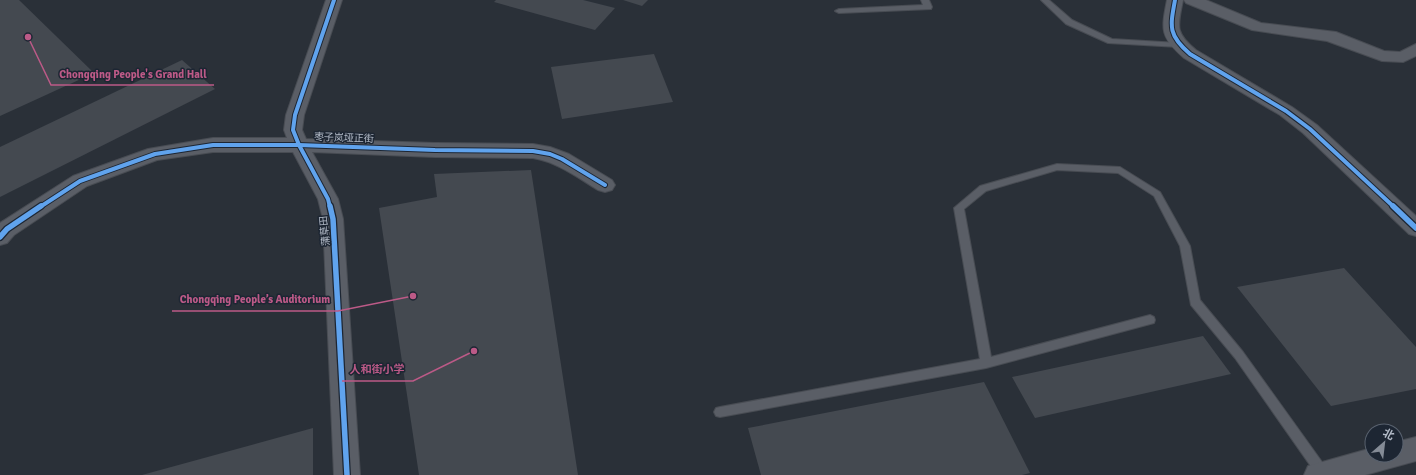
<svg xmlns="http://www.w3.org/2000/svg" width="1416" height="475" font-family="Signika,'Noto Sans SC',sans-serif">
<rect width="100%" height="100%" fill="#2a3038"/>
<!-- building -->
<g fill="#444950">
<polygon points="0,0 19,0 94,73 0,116"/>
<polygon points="496,0 583,0 615,8 595,30 494,2"/>
<polygon points="623,0 648,0 642,6"/>
<polygon points="654,54 673,102 562,119 551,67"/>
<polygon points="182,60 215,89 0,197 0,147"/>
<polygon points="531,170 578,475 419,475 379,208 437,197 434,174"/>
<polygon points="1344,268 1416,347 1416,389 1331,406 1237,287"/>
<polygon points="1203,336 1231,374 1035,418 1012,377"/>
<polygon points="984,382 1030,473 1022,475 761,475 748,428"/>
<polygon points="313,428 313,475 142,475"/>
</g>
<g fill="none" stroke-linecap="round" stroke-linejoin="round">
<defs>
<g id="service">
<polygon points="921,0 929,0 932,7 931,9 839,13 835,11 839,9 923,5"/>
<polygon points="1041,0 1049,0 1072,20 1112,39 1179,43 1183,45 1179,47 1108,43 1066,24"/>
<polygon points="1057,164 1120,167 1160,192 1190,246 1200,300 1243,352 1327,469 1328,475 1317,475 1235,358 1191,305 1180,246 1154,196 1118,173 1057,170 986,191 964,209 991,357 1150,315 1154,317 1155,320 1154,323 986,368 720,417 716,416 714,412 716,408 720,407 980,359 954,208 980,186"/>
</g>
<g id="minor">
<path d="M326,0H342L304,115L302,130L306,139L435,143L533,144L550,147L569,154L612,180L615,185L612,190L605,192L598,190C577,177 557,162 533,158L435,157L312,152L338,199L343,219L360,475H334L323,219L318,199L293,152H213L157,160L87,186L14,235L7,243L0,245V223L73,176L148,149L213,138H287L284,130L286,115Z"/>
<path d="M1167,0H1183C1178,26 1174,32 1196,50L1292,107L1317,125L1416,216V236L1409,234L1303,133L1280,115L1184,58C1160,37 1161,30 1167,0Z"/>
<polygon points="1184,0 1206,0 1261,23 1336,32 1384,51 1400,52 1416,44 1416,56 1403,62 1382,61 1327,41 1252,30 1186,3"/>
<polygon points="1416,437 1416,461 1365,475 1304,475 1308,466 1372,448 1372,455 1396,455 1396,442"/>
</g>
</defs>
<!-- service casing -->
<use href="#service" stroke="#484c53" stroke-width="2"/>
<!-- minor casing -->
<use href="#minor" stroke="#484c53" stroke-width="2"/>
<!-- service -->
<use href="#service" fill="#5a5e66" fill-rule="evenodd"/>
<!-- minor -->
<use href="#minor" fill="#5a5e66" fill-rule="evenodd"/>
<defs>
<g id="cycleway-far1">
<path d="M1175,0C1170,27 1168,35 1190,54L1286,111L1310,129L1394,207"/>
<polyline points="40,207 80,181 155,154 213,145 299,145 435,150 533,151 550,154 562,159 605,185"/>
<polyline points="330,207 328,199 299,145 293,130 295,115 334,0"/>
</g>
<g id="cycleway">
<polyline points="330,206 333,219 347,475"/>
<polyline points="1393,206 1416,228"/>
<polyline points="0,237 7,229 41,206"/>
</g>
</defs>
<!-- cycleway-far1 casing -->
<use href="#cycleway-far1" stroke="#1d2633" stroke-width="6"/>
<!-- cycleway casing -->
<use href="#cycleway" stroke="#1d2633" stroke-width="8"/>
<!-- cycleway-far1 -->
<use href="#cycleway-far1" stroke="#60a3ed" stroke-width="4"/>
<!-- cycleway -->
<use href="#cycleway" stroke="#60a3ed" stroke-width="5.5"/>
</g>
<g text-anchor="middle" stroke-width="3" stroke-linejoin="round" paint-order="stroke">
<!-- street labels -->
<g font-size="10" fill="#b4bcc9" stroke="#1d2633">
<text transform="translate(344 137) rotate(2)" y="4">枣子岚垭正街</text>
<text transform="translate(324 231) rotate(-96)" y="4">蒲草田</text>
</g>
</g>
<!-- callouts -->
<path fill="none" stroke="#bc5a87" stroke-width="1.5" d="M28 37L51 85H214M413 296L338 311H172M474 351L413 381H342"/>
<g fill="#bc5a87" stroke="#1d2633" stroke-width="1.5">
<circle cx="28" cy="37" r="4"/>
<circle cx="413" cy="296" r="4"/>
<circle cx="474" cy="351" r="4"/>
</g>
<g font-size="11" text-anchor="middle" font-weight="bold" fill="#bc5a87" stroke="#1d2633" stroke-width="3" stroke-linejoin="round" paint-order="stroke">
<text x="133" y="78">Chongqing People's Grand Hall</text>
<text x="255" y="303">Chongqing People’s Auditorium</text>
<text x="377" y="373">人和街小学</text>
</g>
<!-- north arrow -->
<g transform="translate(1384 443) rotate(28)"><circle r="19" fill="#1d2633" stroke="#59626f"/>
<path d="M0-3L7 15L0 10L-7 15Z" fill="#848b96"/>
<text y="-6" font-size="11" font-weight="bold" text-anchor="middle" fill="#b4bcc9">北</text>
</g>
</svg>
